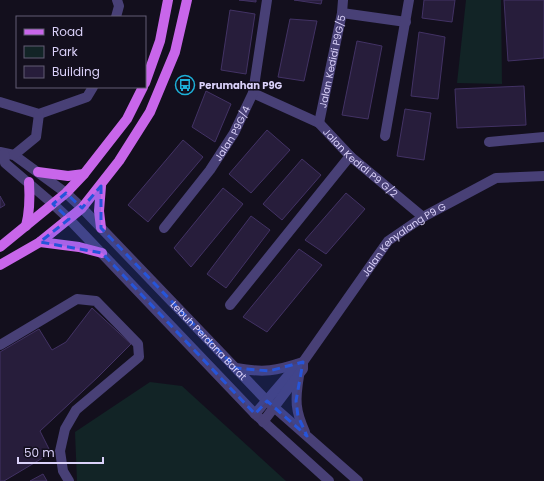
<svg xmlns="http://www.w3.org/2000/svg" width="544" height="481" font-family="Poppins,sans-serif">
<rect width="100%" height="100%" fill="#130f1d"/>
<!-- green -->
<g fill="#122426">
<polygon points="466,0 501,0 502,84 457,83"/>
<polygon points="150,382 182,386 286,481 77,481 75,432"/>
</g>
<!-- building -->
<g fill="#271d3b" stroke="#423264">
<polygon points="239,0 256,0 256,2"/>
<polygon points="294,0 322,0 321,4"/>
<polygon points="424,0 455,0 452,22 422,18"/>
<polygon points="504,0 544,0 544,58 508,61"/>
<polygon points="230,10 255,14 246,74 221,70"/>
<polygon points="290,19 317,21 304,81 278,77"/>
<polygon points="419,32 445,37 438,99 411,96"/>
<polygon points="357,41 382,46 368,119 342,115"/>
<polygon points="524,86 526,125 457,128 455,89"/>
<polygon points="206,91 231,104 215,142 192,127"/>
<polygon points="405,109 431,113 424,160 397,156"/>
<polygon points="267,130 290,150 251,193 229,174"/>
<polygon points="183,140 203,157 148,222 128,205"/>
<polygon points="302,159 321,175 282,220 263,204"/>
<polygon points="223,188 243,204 191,267 174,248"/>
<polygon points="346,193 365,209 326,254 305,240"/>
<polygon points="0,196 5,205 0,208"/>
<polygon points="251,216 270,230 226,288 207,274"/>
<polygon points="299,249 322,265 267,332 243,317"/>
<polygon points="92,308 131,344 98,377 40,431 51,453 4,481 0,481 0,352 39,329 52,350 66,342"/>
<polygon points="43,474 47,481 30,481"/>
</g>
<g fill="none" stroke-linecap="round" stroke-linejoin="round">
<!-- minor -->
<g stroke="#484076" stroke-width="10">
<polyline points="342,13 406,22"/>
<polyline points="116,17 119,6 117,0"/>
<path id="s1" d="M253,93L319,123L350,156L423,217"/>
<polyline points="0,102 39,114 87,97 93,87"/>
<path id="s2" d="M319,123L342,13L343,0"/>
<polyline points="385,136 409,0"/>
<polyline points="489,142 544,137"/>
<path id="s3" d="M0,152L14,155L66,193L82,208L267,401L358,481"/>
<polyline points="4,154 5,163 53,204 69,219 255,414 329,481"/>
<polyline points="14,155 36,137 39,114"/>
<path id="s4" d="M164,228L210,170L234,133L253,93L267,0"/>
<polyline points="230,305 350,156"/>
<polyline points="0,345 77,299 96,301 138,344 139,357 76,410 65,429 60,451 63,471 69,481"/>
<path d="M236,368C264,373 276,371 303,362"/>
<path d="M299,376C295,400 295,410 305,432"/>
<polyline points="255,414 298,364"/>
<path id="s5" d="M263,422L303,369V362L388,241L423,217L496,178L544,176"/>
</g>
<!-- major -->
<g stroke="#c866ea" stroke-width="10">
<polyline points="145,83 160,41 168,0"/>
<polyline points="38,172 68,176 84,174"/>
<polyline points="101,186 99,211 101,228"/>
<path d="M26,226C30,211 30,198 29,182"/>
<polyline points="40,242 79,247 102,253"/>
<polyline points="0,247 66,193 84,174 127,119 143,87"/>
<polyline points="0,265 40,242 82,208 119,161 150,112 175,52 187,0"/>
</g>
</g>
<!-- marked area -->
<path fill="#2655da" fill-opacity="0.2" stroke="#2655da" stroke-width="3" stroke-dasharray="8 5" stroke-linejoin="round" d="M101,186V228L236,368L269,371L303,362L296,401L298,416L307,436L267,401L255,414L102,253L40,242L69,219L53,204L66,193L82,208Z"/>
<!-- icons -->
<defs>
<symbol id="bus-ring" viewBox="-11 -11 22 22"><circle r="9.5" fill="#130f1d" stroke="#1db0d8" stroke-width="1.5"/><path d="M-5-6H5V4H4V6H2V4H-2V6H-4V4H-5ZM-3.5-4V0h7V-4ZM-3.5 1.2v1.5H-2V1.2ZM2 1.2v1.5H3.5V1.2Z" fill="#1db0d8"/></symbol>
</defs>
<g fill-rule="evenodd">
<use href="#bus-ring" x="174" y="74" width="22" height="22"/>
</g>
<g text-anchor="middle" stroke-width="3" stroke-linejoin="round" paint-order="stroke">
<!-- street labels -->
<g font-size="10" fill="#dad1f9" stroke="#130f1d">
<text dy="4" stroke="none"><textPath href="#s2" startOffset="63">Jalan Kedidi P9G/5</textPath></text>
<text dy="4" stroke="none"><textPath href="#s4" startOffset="117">Jalan P9G/4</textPath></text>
<text dy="4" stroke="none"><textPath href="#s1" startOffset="130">Jalan Kedidi P9 G/2</textPath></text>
<text dy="4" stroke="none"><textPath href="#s5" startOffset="234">Jalan Kenyalang P9 G</textPath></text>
<text dy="4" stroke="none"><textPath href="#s3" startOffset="284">Lebuh Perdana Barat</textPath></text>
</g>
<!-- poi labels -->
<g font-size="10" font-weight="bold" fill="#dad1f9" stroke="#130f1d" text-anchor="start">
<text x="199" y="89">Perumahan P9G</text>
</g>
</g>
<!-- legend -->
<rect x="16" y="16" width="130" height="72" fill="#130f1d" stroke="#635d75"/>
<rect x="24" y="29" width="20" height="6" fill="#c866ea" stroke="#635d75"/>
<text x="52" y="36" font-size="12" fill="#dad1f9">Road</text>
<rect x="24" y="46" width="20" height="12" fill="#122426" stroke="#635d75"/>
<text x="52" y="56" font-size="12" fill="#dad1f9">Park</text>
<rect x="24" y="66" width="20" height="12" fill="#271d3b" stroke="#635d75"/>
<text x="52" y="76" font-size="12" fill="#dad1f9">Building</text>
<!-- scale -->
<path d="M18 457v6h85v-6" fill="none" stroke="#dad1f9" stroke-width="2"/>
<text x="24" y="457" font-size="12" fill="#dad1f9" stroke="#130f1d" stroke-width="3" paint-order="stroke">50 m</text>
</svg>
